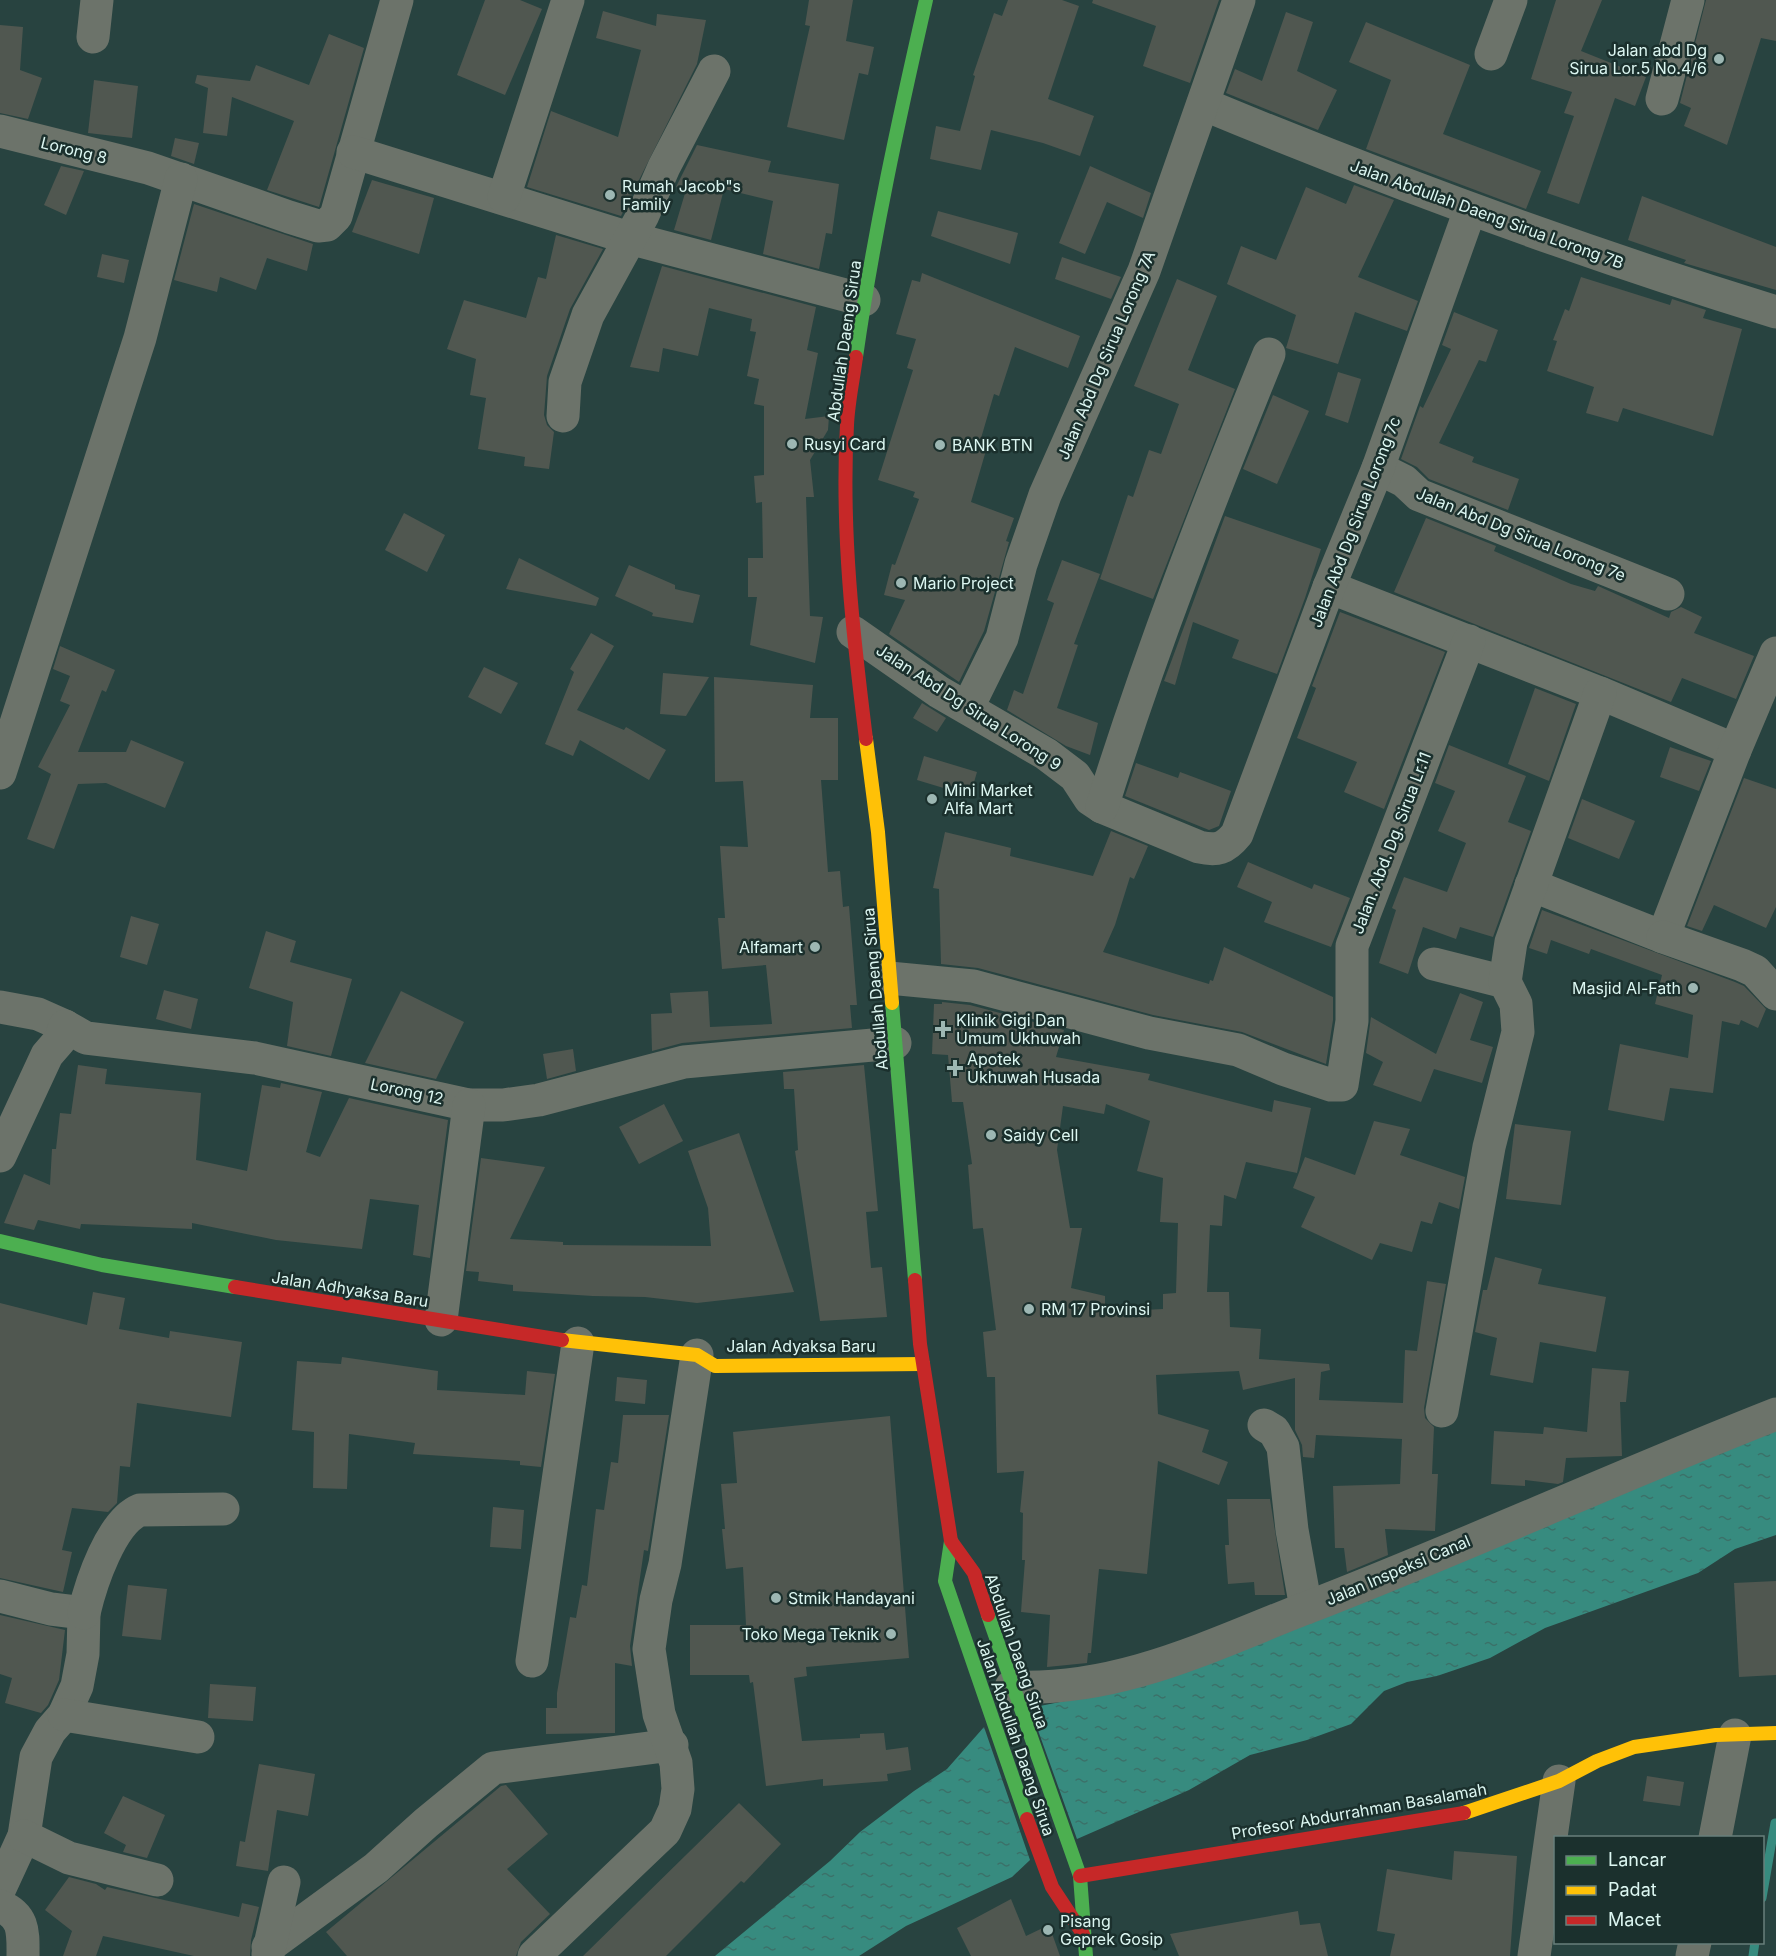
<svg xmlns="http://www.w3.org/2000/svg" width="1776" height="1956" font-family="Inter,sans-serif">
<defs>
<pattern id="water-ripples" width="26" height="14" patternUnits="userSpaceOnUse" patternTransform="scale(1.5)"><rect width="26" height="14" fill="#378b7f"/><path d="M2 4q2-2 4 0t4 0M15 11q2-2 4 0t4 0" fill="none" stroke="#3b7169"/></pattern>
</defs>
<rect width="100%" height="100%" fill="#284340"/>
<!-- water -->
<g fill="url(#water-ripples)">
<polygon points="1776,1429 1776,1535 1735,1549 1698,1573 1545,1628 1490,1658 1437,1676 1407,1682 1384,1691 1351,1724 1307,1740 1250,1755 1189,1790 1077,1839 1030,1708 1065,1701 1545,1526"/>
<polygon points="984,1727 1030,1860 1012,1877 906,1926 859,1956 715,1956 830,1861 860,1832 914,1791 947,1769"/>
</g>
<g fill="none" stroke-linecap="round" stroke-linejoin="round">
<!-- stream -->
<g stroke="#378b7f" stroke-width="9">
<polyline points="1762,1898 1775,1823"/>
<polyline points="1753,1956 1755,1942"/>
</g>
</g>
<!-- building -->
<g fill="#505750" fill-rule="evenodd">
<polygon points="485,0 520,0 542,9 505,95 457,75"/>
<polygon points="809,0 853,0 846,41 874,47 868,75 859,73 844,140 787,127 810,26 805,25"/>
<polygon points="1008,0 1062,0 1079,6 1048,99 1094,116 1080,156 1043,143 991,130 981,170 930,159 936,126 960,131 975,76 973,75 994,13 1002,16"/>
<polygon points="1093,0 1219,0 1190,83 1143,66 1156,26 1092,3"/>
<polygon points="1556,0 1602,0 1581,51 1646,77 1635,106 1615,98 1579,204 1547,193 1574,116 1564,113 1572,92 1531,79"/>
<polygon points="1706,0 1776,0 1776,41 1761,38 1727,145 1684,126 1691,108 1680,103"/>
<polygon points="603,11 656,26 657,14 706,20 697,64 621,216 527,187 551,111 618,137 641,50 596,38"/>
<polygon points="1286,12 1313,22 1297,71 1337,90 1318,130 1226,93 1235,69 1262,81"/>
<polygon points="1366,22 1470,65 1443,134 1541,171 1526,209 1366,149 1391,80 1349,62"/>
<polygon points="0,25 23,27 20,70 42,78 28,119 0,113"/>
<polygon points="329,34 364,48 319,207 267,190 294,121 232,97 227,136 203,133 208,88 195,83 197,75 250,81 256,65 309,85"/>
<polygon points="94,80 138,86 132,138 88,133"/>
<polygon points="175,138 199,143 194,164 171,156"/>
<polygon points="697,145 771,161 768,172 839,184 832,234 826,233 819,269 763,254 773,201 724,189 711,240 674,230 686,190 676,187"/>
<polygon points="61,166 84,171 66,215 44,205"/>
<polygon points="1090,166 1151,193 1143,218 1107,202 1085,254 1059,243"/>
<polygon points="372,180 434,198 419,254 352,232"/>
<polygon points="1354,185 1394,200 1358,277 1418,301 1407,331 1355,312 1338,364 1286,348 1296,315 1227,284 1241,246 1276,260 1306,187 1346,204"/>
<polygon points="1642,196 1776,247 1776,290 1684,263 1686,260 1628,240"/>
<polygon points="194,204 313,244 307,271 267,258 256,290 220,277 217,292 174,280"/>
<polygon points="938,211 1018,233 1010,264 931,236"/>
<polygon points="556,235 603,249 570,309 547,376 544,415 547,425 554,432 549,469 524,466 525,457 478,449 486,398 470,395 476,359 447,349 464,300 526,318 538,277 546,279"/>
<polygon points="102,254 129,260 124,283 97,277"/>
<polygon points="1062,257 1121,277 1111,299 1055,279"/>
<polygon points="662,266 816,307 807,350 818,353 805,419 829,416 828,430 810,460 814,497 806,497 810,616 823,617 815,663 750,645 757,597 748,597 748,558 763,558 762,502 756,503 754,476 764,475 764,406 754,404 759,379 747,376 756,332 750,331 752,319 709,308 698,356 663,348 659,372 630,367"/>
<polygon points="922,273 1080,336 1068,368 1015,347 999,396 994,394 979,445 987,447 971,502 1014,518 1006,541 1009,542 984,631 959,682 889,634 905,600 884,595 892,564 895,565 919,499 913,497 915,492 878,480 913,370 907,368 916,339 896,334 912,280 920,282"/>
<polygon points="1581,277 1670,305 1672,299 1706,310 1703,318 1742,329 1713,436 1623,408 1618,422 1586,413 1594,387 1547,371 1557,341 1553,340 1565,309 1569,311"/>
<polygon points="1177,279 1217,296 1188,370 1235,389 1153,599 1100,579 1128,495 1133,497 1149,450 1161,454 1179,404 1134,386"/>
<polygon points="1454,312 1498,330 1486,362 1479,360 1439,443 1474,457 1472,462 1519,479 1508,510 1429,479 1417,467 1401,459 1420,406 1423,408 1451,349 1442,345"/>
<polygon points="1338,372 1361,379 1348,423 1325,415"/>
<polygon points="1273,395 1309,411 1277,484 1243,469"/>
<polygon points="404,513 445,535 427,572 385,550"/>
<polygon points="1225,516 1321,549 1305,598 1277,674 1232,658 1239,640 1193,622 1175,685 1164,681"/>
<polygon points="1426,518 1496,546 1494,551 1571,584 1595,591 1598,586 1669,618 1671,612 1681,607 1702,617 1694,633 1754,656 1736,699 1682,678 1671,702 1394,592"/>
<polygon points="519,558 599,598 596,606 506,589"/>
<polygon points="1062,560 1100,574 1074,644 1078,645 1057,708 1098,723 1090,755 1066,746 1007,710 1014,690 1023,694 1054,603 1047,600"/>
<polygon points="629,565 675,585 675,589 700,595 693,623 652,616 653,613 615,596"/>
<polygon points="1340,612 1445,652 1384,809 1344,792 1357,762 1297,738 1316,688 1312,686"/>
<polygon points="591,633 614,646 577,710 624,730 626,727 666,750 649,780 580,740 573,756 545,744 574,672 570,669"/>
<polygon points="60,646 115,670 106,692 102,690 78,752 126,752 131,740 184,762 165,808 106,783 78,784 54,849 27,839 51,774 38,767 70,705 60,701 70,676 53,669"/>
<polygon points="484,667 518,683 501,714 468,697"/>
<polygon points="663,673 709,677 686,716 660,714"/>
<polygon points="714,677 813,685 810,718 838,718 838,780 821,780 828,872 840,871 843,907 849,906 857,1005 850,1005 852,1028 682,1043 652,1051 651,1014 672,1013 670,993 708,991 710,1027 772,1024 766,965 722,969 718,918 725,918 720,846 748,847 743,781 715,782"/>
<polygon points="1535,688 1576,704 1549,781 1508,764"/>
<polygon points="922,703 946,718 937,732 913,718"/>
<polygon points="1449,745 1526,776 1508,822 1531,831 1493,937 1460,927 1456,939 1423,927 1408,974 1379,963 1396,910 1392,908 1404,877 1447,892 1466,843 1438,831 1455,791 1435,783"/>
<polygon points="1670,747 1711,761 1699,791 1660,777"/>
<polygon points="924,756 977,772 970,796 917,780"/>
<polygon points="1136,763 1178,778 1180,772 1231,791 1219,826 1209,830 1125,796"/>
<polygon points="1744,778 1776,789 1776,907 1766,928 1714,905 1702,931 1687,926"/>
<polygon points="1582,799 1635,821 1619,859 1568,838"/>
<polygon points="1111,831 1148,846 1134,879 1130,877 1115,925 1103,952 1209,984 1210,980 1213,981 1224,947 1333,997 1333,1020 1326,1064 1242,1032 1153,1015 978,968 941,964 939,889 933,888 945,832 1011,848 1010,856 1093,876"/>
<polygon points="1248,862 1312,889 1314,884 1350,898 1331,947 1264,922 1272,902 1237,887"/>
<polygon points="1542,910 1735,982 1744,986 1766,1009 1758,1028 1741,1020 1739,1025 1722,1021 1713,1093 1670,1088 1664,1121 1608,1110 1620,1044 1688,1058 1693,1015 1655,1004 1662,975 1591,949 1589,954 1551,940 1547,954 1529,948"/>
<polygon points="131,916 159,924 147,965 120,957"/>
<polygon points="266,931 296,941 290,962 352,979 331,1056 287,1046 293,1002 249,988"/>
<polygon points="164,990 198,999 191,1029 156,1019"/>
<polygon points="401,991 464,1022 436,1079 365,1063"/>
<polygon points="1460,993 1483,1002 1470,1040 1493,1047 1482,1083 1434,1069 1421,1102 1373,1085 1383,1062 1366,1053 1371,1017 1436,1054"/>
<path d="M942,1002L970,1005L1064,1030L1056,1057L1150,1074L1148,1080L1272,1112L1274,1100L1311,1108L1297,1173L1246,1162L1236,1199L1224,1195L1222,1226L1210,1225L1207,1292H1229L1230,1327L1261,1329L1259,1359L1329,1364L1330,1370L1321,1372L1319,1400L1403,1403L1405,1350L1417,1351L1427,1281L1446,1284L1424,1408L1425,1418L1434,1427L1432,1474H1438L1435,1531L1385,1529L1388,1555L1347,1572L1344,1548H1335L1333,1486L1400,1484L1402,1439L1316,1435L1314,1458L1303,1457L1302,1445L1295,1430V1378L1243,1390L1239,1371L1156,1375L1158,1414L1209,1430L1202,1452L1228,1462L1219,1485L1158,1461L1147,1574L1099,1569L1091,1653H1088L1087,1663L1047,1667L1050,1615L1021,1612L1025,1560H1022L1023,1513L1020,1512L1024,1471L997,1473L995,1377H987L983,1332L996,1330L983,1228L973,1229L968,1165L972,1164L963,1102H952L948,1055L932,1054L934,1004H942ZM1106,1104L1150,1121L1137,1171L1163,1178L1160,1222L1178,1223L1176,1293L1163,1294V1309L1105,1312V1296L1071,1288L1082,1228H1070L1057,1150L1063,1106L1104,1114Z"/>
<polygon points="573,1049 576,1071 547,1079 543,1054"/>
<polygon points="78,1065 107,1069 105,1084 201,1093 196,1160 247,1171 262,1085 280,1088 281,1083 322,1092 306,1152 320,1157 349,1098 448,1120 430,1258 413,1255 419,1205 370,1199 362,1249 276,1240 192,1223 192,1229 81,1224 80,1229 38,1220 34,1230 4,1223 24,1174 50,1185 52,1149 56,1149 60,1113 71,1114"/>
<polygon points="864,1065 878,1211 866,1212 871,1268 882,1267 887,1317 820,1321 795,1151 798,1150 794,1089 784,1089 783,1072"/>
<polygon points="664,1104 683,1141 639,1164 619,1127"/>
<polygon points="1374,1121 1410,1129 1400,1155 1465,1177 1459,1209 1439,1202 1432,1224 1421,1221 1412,1252 1380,1243 1372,1260 1301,1227 1315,1197 1293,1188 1305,1157 1355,1175"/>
<polygon points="1515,1124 1571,1131 1561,1205 1506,1199"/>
<polygon points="739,1133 794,1292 697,1303 645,1297 593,1296 513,1291 513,1285 478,1281 479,1272 466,1271 481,1158 545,1167 510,1239 563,1242 563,1245 711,1246 708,1208 688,1151"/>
<polygon points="1495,1257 1542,1269 1538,1284 1606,1297 1596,1352 1540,1342 1533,1383 1490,1375 1497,1338 1475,1332 1483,1290 1487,1290"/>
<polygon points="93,1292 125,1298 119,1329 169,1338 170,1331 242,1342 231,1417 137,1403 130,1467 120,1466 117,1503 108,1512 72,1508 62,1550 72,1552 63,1592 0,1578 0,1303 87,1325"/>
<polygon points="342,1357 438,1371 437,1390 525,1395 527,1371 555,1374 541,1467 520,1465 520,1461 413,1454 415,1443 349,1434 347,1489 313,1488 314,1432 292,1430 297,1361 341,1364"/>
<polygon points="1592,1368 1629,1371 1626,1402 1620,1402 1622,1456 1566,1458 1563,1482 1558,1484 1525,1480 1525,1486 1491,1484 1494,1431 1543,1434 1544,1427 1587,1432"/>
<polygon points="617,1377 647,1380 645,1404 615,1401"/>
<polygon points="623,1415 669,1415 648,1551 644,1550 630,1646 632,1666 615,1663 615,1733 546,1734 546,1708 557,1708 557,1693 570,1617 576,1618 582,1585 587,1586 596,1509 604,1510 611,1462 618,1463"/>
<polygon points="890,1416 909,1658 806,1667 807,1676 794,1678 802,1741 860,1738 860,1734 884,1733 886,1750 908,1747 911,1770 887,1774 888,1781 823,1786 823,1779 766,1786 753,1682 750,1683 749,1675 690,1675 690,1625 746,1625 743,1567 726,1569 722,1529 725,1529 721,1484 737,1483 733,1432"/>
<polygon points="1227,1499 1270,1499 1285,1595 1255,1595 1254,1582 1228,1584 1225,1545 1229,1545"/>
<polygon points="493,1507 524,1510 521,1549 490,1547"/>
<polygon points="1776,1581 1776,1675 1739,1677 1734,1583"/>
<polygon points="128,1585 167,1589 161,1640 122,1636"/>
<polygon points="0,1615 65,1630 59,1680 48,1705 41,1713 5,1703 12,1678 0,1674"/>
<polygon points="210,1684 256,1687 253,1721 208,1718"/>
<polygon points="259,1764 315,1774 308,1816 277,1810 268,1871 236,1866 240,1841 245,1842"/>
<polygon points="1647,1776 1684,1782 1680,1806 1643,1801"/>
<polygon points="506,1785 548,1834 507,1869 550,1914 521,1942 516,1956 347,1956 326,1932 501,1786"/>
<polygon points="123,1796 165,1815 147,1858 123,1852 126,1845 104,1833"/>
<polygon points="739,1803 781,1844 744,1883 741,1881 666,1956 583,1956"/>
<polygon points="1454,1851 1517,1856 1510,1956 1390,1956 1395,1934 1377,1931 1387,1869 1452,1880"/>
<polygon points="69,1877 96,1884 105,1890 107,1887 239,1917 242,1903 259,1907 251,1940 250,1956 194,1956 103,1936 96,1956 63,1956 72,1931 45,1910"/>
<polygon points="1011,1899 1026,1936 1049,1925 1060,1956 971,1956 957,1928"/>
<polygon points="1298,1911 1300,1925 1320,1923 1328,1956 1179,1956 1170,1934"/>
</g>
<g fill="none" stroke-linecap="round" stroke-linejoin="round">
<!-- street -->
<g stroke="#6c736a" stroke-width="33">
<polyline points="93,37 97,0"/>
<polyline points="1491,54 1511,0"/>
<polyline points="1662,99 1688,0"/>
<path d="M1203,104C1391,182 1581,252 1776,312"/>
<polyline points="0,131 148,168 289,217 318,226 327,225 336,216 397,0"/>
<polyline points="353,152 629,238 864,300"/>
<polyline points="504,197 568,0"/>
<polyline points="563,416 565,382 588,315 643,215 664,167 714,71"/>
<polyline points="1378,468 1404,481 1419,495 1668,594"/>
<polyline points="1329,587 1600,693 1735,750"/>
<path d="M853,632L939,692L1046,754L1075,776L1090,799L1102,807L1199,847C1217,851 1225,849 1237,834L1329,587L1378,468L1470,210"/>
<polyline points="968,707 1002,638 1021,564 1045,495 1144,271 1239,0"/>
<polyline points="0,773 140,338 181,179"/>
<path d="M1102,807C1150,653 1208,504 1269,354"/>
<polyline points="1531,885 1663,937 1735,750 1776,653"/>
<polyline points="1663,937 1742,965 1755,971 1776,994"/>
<polyline points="1434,964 1505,982"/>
<polyline points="889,978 973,986 1149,1033 1238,1050 1283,1069 1331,1085 1342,1085 1352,1021 1352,946 1469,641"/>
<polyline points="0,1007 38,1014 65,1026"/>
<polyline points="0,1156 47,1055 60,1040 65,1026 86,1038 255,1058 469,1105 503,1105 539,1100 684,1062 895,1043"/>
<polyline points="441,1320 469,1105"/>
<polyline points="1442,1411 1489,1147 1518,1032 1516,1004 1505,982 1511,942 1600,693"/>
<polyline points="1264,1425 1274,1431 1283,1447 1292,1530 1306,1608"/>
<polyline points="0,1596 51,1609 84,1613 83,1654 77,1686 64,1715 50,1731 36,1757 24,1836 0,1888"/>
<path d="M84,1613C91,1583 111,1522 140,1510L223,1509"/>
<polyline points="532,1661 578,1343"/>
<path d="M1011,1687C1118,1692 1209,1646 1306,1608C1464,1547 1618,1476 1776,1414"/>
<polyline points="64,1715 198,1737"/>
<polyline points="24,1836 69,1858 157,1880"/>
<polyline points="1715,1838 1735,1735"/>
<path d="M0,1906C25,1916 23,1933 23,1956"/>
<polyline points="268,1947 376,1868 426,1823 493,1768 672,1745"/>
<polyline points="268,1954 284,1882"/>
<polyline points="534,1956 665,1831 675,1809 678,1789 676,1763 659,1714 649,1649 656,1600 665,1564 697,1355"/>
<polyline points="1534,1956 1559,1781"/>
<polyline points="1692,1956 1695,1942"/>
</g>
<!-- fast -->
<g stroke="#4caf50" stroke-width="14">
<path d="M856,357C873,237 899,118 926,0"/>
<polyline points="892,1003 915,1280"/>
<polyline points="0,1241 102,1265 235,1287"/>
<polyline points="951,1541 945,1581 1027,1819"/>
<polyline points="988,1615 1080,1876 1086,1956"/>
</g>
<!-- slow -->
<g stroke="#ffc107" stroke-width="14">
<polyline points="866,739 878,832 892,1003"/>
<polyline points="562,1340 697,1355 715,1366 923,1364"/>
<polyline points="1464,1813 1559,1781 1597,1761 1634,1747 1716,1735 1776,1733"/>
</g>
<!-- jam -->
<g stroke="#c62828" stroke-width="14">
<path d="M856,357C853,380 848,402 847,425C841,530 853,635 866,739"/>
<polyline points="915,1280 920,1344 951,1541 974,1573 988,1615"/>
<polyline points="235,1287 562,1340"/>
<polyline points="1027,1819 1052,1887 1083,1934"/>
<polyline points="1080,1876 1464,1813"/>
</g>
</g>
<!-- markers -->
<g fill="#9db7b3" stroke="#1b302d" stroke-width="2">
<circle cx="1719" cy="59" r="6"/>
<circle cx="610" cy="195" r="6"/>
<circle cx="792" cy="444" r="6"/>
<circle cx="940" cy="445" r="6"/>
<circle cx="901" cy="583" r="6"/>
<circle cx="932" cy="799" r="6"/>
<circle cx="815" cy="947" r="6"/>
<circle cx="1693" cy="988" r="6"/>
<path d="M940 1020h6v6h6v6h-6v6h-6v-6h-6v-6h6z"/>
<path d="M952 1059h6v6h6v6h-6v6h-6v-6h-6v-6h6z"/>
<circle cx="991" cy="1135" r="6"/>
<circle cx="1029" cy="1309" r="6"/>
<circle cx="776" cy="1598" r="6"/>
<circle cx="891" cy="1634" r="6"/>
<circle cx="1048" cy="1930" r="6"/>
</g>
<g text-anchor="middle" stroke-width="5" stroke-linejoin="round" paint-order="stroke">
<!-- poi labels -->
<g font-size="16" fill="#dcf6f1" stroke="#1b302d" text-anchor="start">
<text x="1707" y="56" text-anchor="end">Jalan abd Dg<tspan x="1707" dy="18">Sirua Lor.5 No.4/6</tspan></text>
<text x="622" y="192">Rumah Jacob"s<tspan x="622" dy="18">Family</tspan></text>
<text x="804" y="450">Rusyi Card</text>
<text x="952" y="451">BANK BTN</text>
<text x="913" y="589">Mario Project</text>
<text x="944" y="796">Mini Market<tspan x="944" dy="18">Alfa Mart</tspan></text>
<text x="803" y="953" text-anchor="end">Alfamart</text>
<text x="1681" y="994" text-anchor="end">Masjid Al-Fath</text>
<text x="956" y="1026">Klinik Gigi Dan<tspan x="956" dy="18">Umum Ukhuwah</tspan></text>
<text x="967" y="1065">Apotek<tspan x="967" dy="18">Ukhuwah Husada</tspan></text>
<text x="1003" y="1141">Saidy Cell</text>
<text x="1041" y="1315">RM 17 Provinsi</text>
<text x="788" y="1604">Stmik Handayani</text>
<text x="879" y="1640" text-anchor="end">Toko Mega Teknik</text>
<text x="1060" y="1927">Pisang<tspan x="1060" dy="18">Geprek Gosip</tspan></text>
</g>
<!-- street labels -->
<g font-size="16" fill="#dcf6f1" stroke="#1b302d">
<text transform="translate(74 150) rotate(14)" y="6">Lorong 8</text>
<text transform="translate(1487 214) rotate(20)" y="6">Jalan Abdullah Daeng Sirua Lorong 7B</text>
<text transform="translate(844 341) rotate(-82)" y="6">Abdullah Daeng Sirua</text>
<text transform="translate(1106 355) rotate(-67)" y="6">Jalan Abd Dg Sirua Lorong 7A</text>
<text transform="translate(1355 522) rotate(-69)" y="6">Jalan Abd Dg Sirua Lorong 7c</text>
<text transform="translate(1521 534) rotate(22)" y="6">Jalan Abd Dg Sirua Lorong 7e</text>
<text transform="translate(969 707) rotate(33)" y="6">Jalan Abd Dg Sirua Lorong 9</text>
<text transform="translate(1391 843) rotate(-69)" y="6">Jalan. Abd. Dg. Sirua Lr.11</text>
<text transform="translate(875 989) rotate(-95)" y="6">Abdullah Daeng Sirua</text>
<text transform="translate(407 1091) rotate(12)" y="6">Lorong 12</text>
<text transform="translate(350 1289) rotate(9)" y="6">Jalan Adhyaksa Baru</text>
<text x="801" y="1352">Jalan Adyaksa Baru</text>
<text transform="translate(1398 1570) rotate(-23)" y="6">Jalan Inspeksi Canal</text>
<text transform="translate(1017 1651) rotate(71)" y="6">Abdullah Daeng Sirua</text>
<text transform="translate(1016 1737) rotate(71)" y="6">Jalan Abdullah Daeng Sirua</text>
<text transform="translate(1359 1811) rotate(-10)" y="6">Profesor Abdurrahman Basalamah</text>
</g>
</g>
<!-- legend -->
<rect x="1554" y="1836" width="210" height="108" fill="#1b302d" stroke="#687f7b" stroke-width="1.5"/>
<rect x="1566" y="1856" width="30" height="9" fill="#4caf50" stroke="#687f7b" stroke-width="1.5"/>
<text x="1608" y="1866" font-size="18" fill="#dcf6f1">Lancar</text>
<rect x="1566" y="1886" width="30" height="9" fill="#ffc107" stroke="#687f7b" stroke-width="1.5"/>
<text x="1608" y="1896" font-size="18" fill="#dcf6f1">Padat</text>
<rect x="1566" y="1916" width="30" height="9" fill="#c62828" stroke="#687f7b" stroke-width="1.5"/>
<text x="1608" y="1926" font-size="18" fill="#dcf6f1">Macet</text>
</svg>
